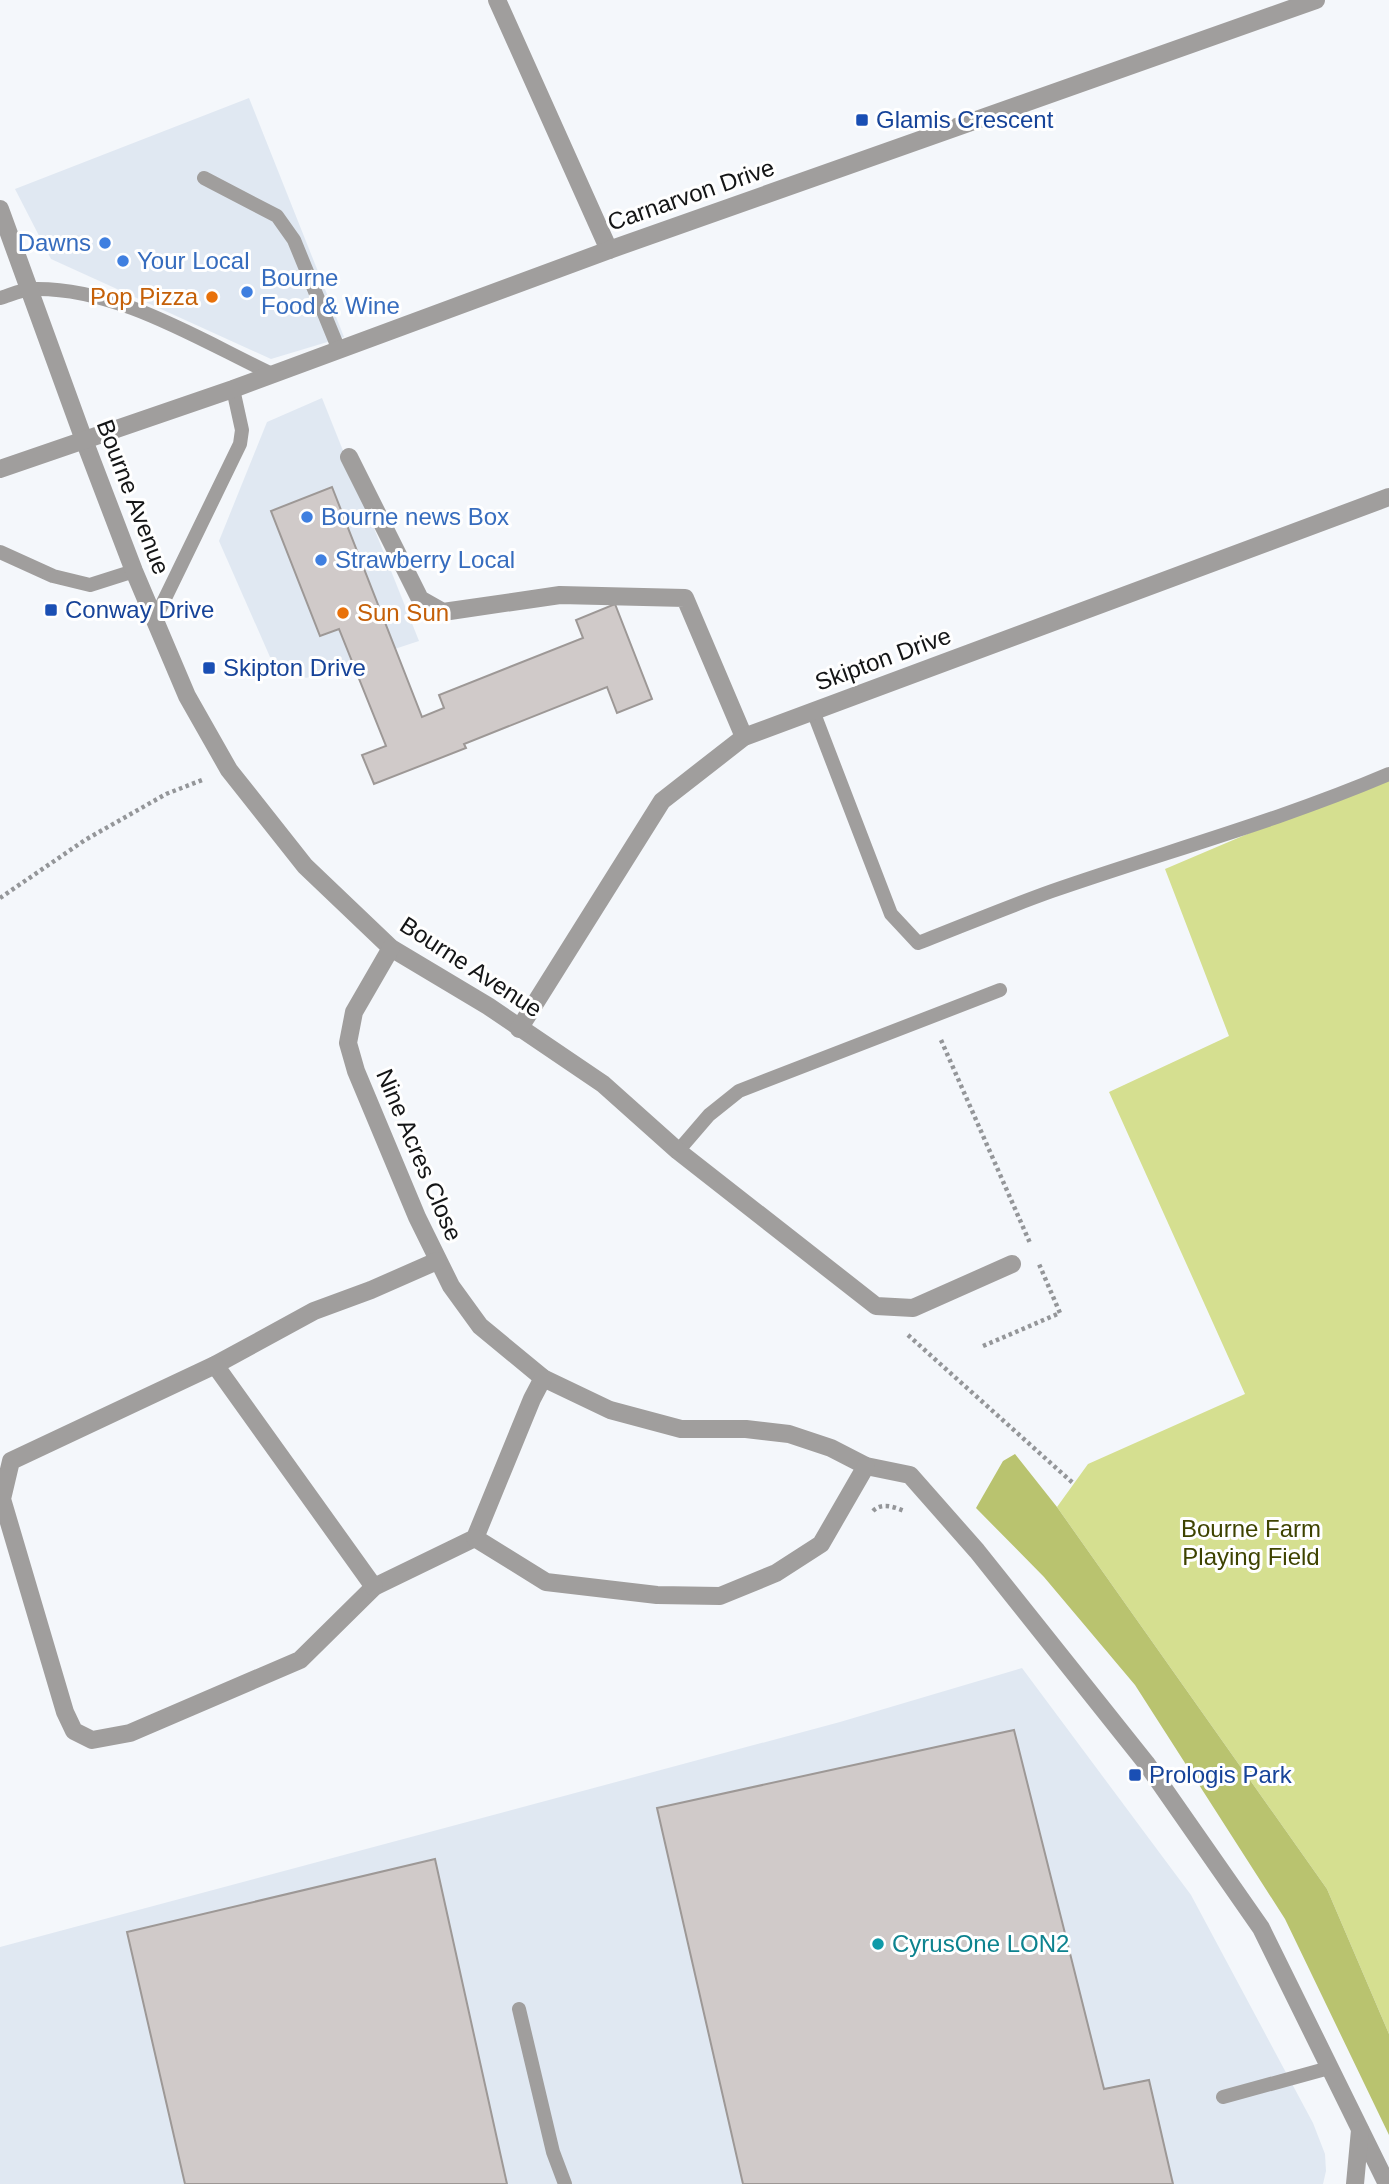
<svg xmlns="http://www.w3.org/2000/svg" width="1389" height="2184" font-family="Helvetica,sans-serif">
<rect width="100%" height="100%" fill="#f4f7fb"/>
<!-- built -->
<g fill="#e0e8f2">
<polygon points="249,98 344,337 271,359 51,259 15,189"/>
<polygon points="322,398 419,641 306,678 270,657 219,541 267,422"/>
<polygon points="1022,1668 1191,1895 1313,2123 1325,2154 1326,2171 1323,2184 0,2184 0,1947 840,1722"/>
</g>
<!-- green -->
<polygon fill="#d5df90" points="1389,774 1389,2034 1327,1889 1057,1507 1088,1464 1245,1394 1109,1092 1229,1036 1165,869"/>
<!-- forest -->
<polygon fill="#b9c36f" points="1015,1454 1057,1507 1327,1889 1389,2034 1389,2135 1285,1919 1135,1685 1044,1577 976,1508 1003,1461"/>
<!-- building -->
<g fill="#d0cac9" stroke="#9d9896" stroke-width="2">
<polygon points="332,487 422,717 444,708 439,695 583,638 576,620 615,604 652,699 617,713 607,687 464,744 466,748 374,784 362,755 386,746 339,629 320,636 271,511"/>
<polygon points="1014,1730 1104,2089 1149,2080 1173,2184 743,2184 657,1808"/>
<polygon points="435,1859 507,2184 185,2184 127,1932"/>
</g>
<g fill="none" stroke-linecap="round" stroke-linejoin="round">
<!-- path -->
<g stroke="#949699" stroke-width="4.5" stroke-dasharray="3.5 3.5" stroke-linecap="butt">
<polyline points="0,898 85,840 166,794 205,779"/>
<polyline points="941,1040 1030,1243"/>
<polyline points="908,1335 1074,1484"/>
<polyline points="983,1346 1060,1313 1039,1264"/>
<path d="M873,1511C882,1502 894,1507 904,1511"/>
</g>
<!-- service -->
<g stroke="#a09e9d" stroke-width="14">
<polyline points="204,178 277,216 294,240 339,350"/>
<path d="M0,298C10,295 21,290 31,289C115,286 198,339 272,374"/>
<polyline points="0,552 53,576 90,585 134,571"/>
<polyline points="155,619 240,444 242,430 233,389"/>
<path d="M813,711L891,914L918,943C962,926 1007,907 1052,891C1164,852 1279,821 1389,774"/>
<polyline points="678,1151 709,1115 739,1091 1000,990"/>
<polyline points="519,2009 553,2152 565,2184"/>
<polyline points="1223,2097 1329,2068"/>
</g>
<!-- minor -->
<g stroke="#a09e9d" stroke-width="18">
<polyline points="497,0 609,250"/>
<polyline points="0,209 84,440 134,571 187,696 229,770 305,866 391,948 488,1006 603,1084 678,1151 876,1306 913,1308 1012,1264"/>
<polyline points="349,457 420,599 443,612 560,595 685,598 744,737"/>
<polyline points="0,469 233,389 609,250 1316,0"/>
<polyline points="391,948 354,1012 348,1043 356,1071 417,1217 451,1286 480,1326 543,1378 610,1410 681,1429 746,1429 789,1434 831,1448 866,1466 910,1475 977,1551 1146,1763 1261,1928 1387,2184"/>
<polyline points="519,1029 662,801 744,737 1389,497"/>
<polyline points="437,1261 371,1290 314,1311 215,1365 11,1461 2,1499 65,1712 74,1731 92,1740 130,1733 300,1660 374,1587 475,1538 532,1399 543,1378"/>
<polyline points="215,1365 374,1587"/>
<polyline points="475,1538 546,1582 657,1595 720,1596 776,1573 821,1544 866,1466"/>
<polyline points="1355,2184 1360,2130"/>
</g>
</g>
<!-- markers -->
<g fill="#1a4fb4" stroke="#fff" stroke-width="2.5">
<rect x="855" y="113" width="14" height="14" rx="3.5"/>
<rect x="44" y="603" width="14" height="14" rx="3.5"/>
<rect x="202" y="661" width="14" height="14" rx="3.5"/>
<rect x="1128" y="1768" width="14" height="14" rx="3.5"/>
</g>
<g fill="#3f7fe0" stroke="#fff" stroke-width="2.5">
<circle cx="105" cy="243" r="7"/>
<circle cx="123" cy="261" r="7"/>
<circle cx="247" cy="292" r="7"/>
<circle cx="307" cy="517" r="7"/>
<circle cx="321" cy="560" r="7"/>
</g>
<g fill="#e8710a" stroke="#fff" stroke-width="2.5">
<circle cx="212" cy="297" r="7"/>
<circle cx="343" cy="613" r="7"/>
</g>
<circle fill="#0f9aa8" stroke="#fff" stroke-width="2.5" cx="878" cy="1944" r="7"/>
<g text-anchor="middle" stroke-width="6" stroke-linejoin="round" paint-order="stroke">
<!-- transit labels -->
<g font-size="24" fill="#164399" stroke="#fff" text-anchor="start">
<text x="876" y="128">Glamis Crescent</text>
<text x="65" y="618">Conway Drive</text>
<text x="223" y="676">Skipton Drive</text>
<text x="1149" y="1783">Prologis Park</text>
</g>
<!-- street labels -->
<g font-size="24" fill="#141516" stroke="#fff">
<text transform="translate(691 195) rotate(-19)" y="8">Carnarvon Drive</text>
<text transform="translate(133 497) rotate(69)" y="8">Bourne Avenue</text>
<text transform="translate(883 659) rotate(-20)" y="8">Skipton Drive</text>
<text transform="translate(471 967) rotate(33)" y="8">Bourne Avenue</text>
<text transform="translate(419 1155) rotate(67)" y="8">Nine Acres Close</text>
</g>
<!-- shop labels -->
<g font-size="24" fill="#366cbe" stroke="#fff" text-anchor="start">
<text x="91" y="251" text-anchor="end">Dawns</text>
<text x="137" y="269">Your Local</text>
<text x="261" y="286">Bourne<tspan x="261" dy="28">Food &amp; Wine</tspan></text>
<text x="321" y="525">Bourne news Box</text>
<text x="335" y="568">Strawberry Local</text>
</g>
<!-- food labels -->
<g font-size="24" fill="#c56008" stroke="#fff" text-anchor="end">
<text x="198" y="305">Pop Pizza</text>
<text x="357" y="621" text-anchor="start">Sun Sun</text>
</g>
<!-- park labels -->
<g font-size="24" fill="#3e4300" stroke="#fff">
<text x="1251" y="1537">Bourne Farm<tspan x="1251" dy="28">Playing Field</tspan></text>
</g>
<!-- culture labels -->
<g font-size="24" fill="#0d838f" stroke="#fff" text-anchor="start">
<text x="892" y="1952">CyrusOne LON2</text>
</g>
</g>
</svg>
